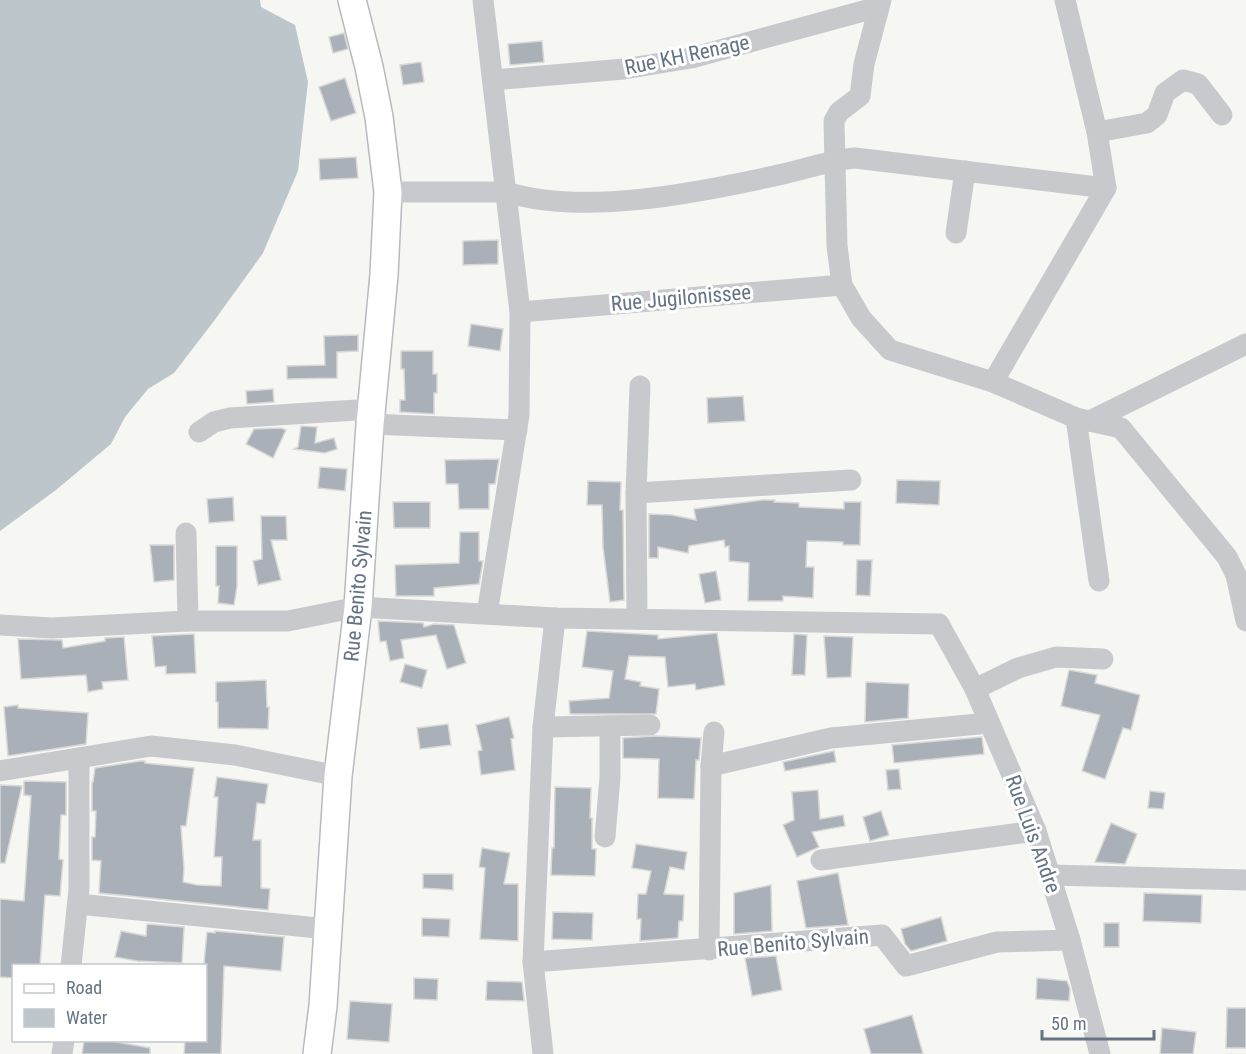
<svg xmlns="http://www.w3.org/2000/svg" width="1246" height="1054" font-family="'Roboto Condensed',sans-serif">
<rect width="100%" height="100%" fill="#f6f7f3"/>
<!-- water -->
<polygon fill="#bdc6cb" points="0,0 260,0 261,7 295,25 308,82 298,171 263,253 214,321 174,373 148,389 125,417 111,444 56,490 0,531"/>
<!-- building -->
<g fill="#aab0b8" stroke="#d8d8d6" stroke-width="1.5">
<polygon points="344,33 348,49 333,53 329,37"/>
<polygon points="542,41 544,62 510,65 508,44"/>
<polygon points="421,62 424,82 403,85 400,65"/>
<polygon points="345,78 356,113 331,121 319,87"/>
<polygon points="356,157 358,178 320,180 319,159"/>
<polygon points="498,240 498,264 463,265 463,241"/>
<polygon points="471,324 503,329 500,351 468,346"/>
<polygon points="358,335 358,351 337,352 337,378 287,379 287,366 325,365 324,336"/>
<polygon points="401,351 433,351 433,374 437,374 437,393 434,393 434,414 400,412 400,400 405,400 404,369 401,369"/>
<polygon points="273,389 274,402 247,404 246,391"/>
<polygon points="743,396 745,421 708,423 707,398"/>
<polygon points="301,426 317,427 315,443 334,438 337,449 325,453 294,449 298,447"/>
<polygon points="281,428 286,430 273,458 246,444 254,429"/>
<polygon points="499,459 495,484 489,484 489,509 459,509 458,484 446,484 445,460"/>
<polygon points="320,467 347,469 345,491 318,488"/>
<polygon points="897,480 940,481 939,505 896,503"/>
<polygon points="588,481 621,482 620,510 623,510 624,600 610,602 603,547 602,505 587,505"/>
<polygon points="233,497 234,521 209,523 207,499"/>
<polygon points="762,500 775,500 774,502 799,503 799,507 844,509 844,502 861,502 860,545 843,545 843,542 807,541 806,567 814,567 813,598 783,596 783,601 748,601 749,563 729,561 729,546 725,547 724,540 689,546 688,553 658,547 658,558 649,558 649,514 672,515 696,520 694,509"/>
<polygon points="393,502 430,502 430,528 394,528"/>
<polygon points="261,516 286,516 287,540 271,540 281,580 258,585 253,561 262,559"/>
<polygon points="460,532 479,532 479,561 483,561 479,584 434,588 434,596 396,596 395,565 459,563"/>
<polygon points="150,545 174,545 174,580 154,582"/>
<polygon points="216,546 237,546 237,586 234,605 218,603 219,586 216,586"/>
<polygon points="857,560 872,560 870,596 856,595"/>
<polygon points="716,571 721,600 705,603 699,574"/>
<polygon points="378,621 423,623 424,627 434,624 454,625 466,663 447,669 436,635 401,640 404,658 390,661 386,641 380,642"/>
<polygon points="587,631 658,635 658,639 717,633 725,685 696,690 695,684 668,687 665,657 629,656 625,679 641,682 640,686 659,689 656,714 570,714 569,701 609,698 613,671 582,667"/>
<polygon points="194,634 196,673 166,674 166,666 155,667 152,636"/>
<polygon points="794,634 807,635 805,675 792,675"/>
<polygon points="824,636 853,637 851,677 827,678"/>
<polygon points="124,637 128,680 102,682 103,689 88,692 86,675 21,679 18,639 62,640 63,648 105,641 105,638"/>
<polygon points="405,664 427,670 422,688 400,682"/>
<polygon points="1069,670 1097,675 1095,683 1140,695 1131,730 1123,728 1105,779 1082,771 1100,715 1061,706"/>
<polygon points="266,680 267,707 269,707 268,729 218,728 218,702 216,702 216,682"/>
<polygon points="866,682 909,684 908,718 865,722"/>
<polygon points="18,705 18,708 88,713 86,744 8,756 4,707"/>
<polygon points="509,717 514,738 511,739 515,770 481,775 478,751 482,750 476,725"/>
<polygon points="448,724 451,745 420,749 417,728"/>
<polygon points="656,736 701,738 699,760 696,760 694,799 658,798 659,759 623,758 623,738"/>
<polygon points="982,737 984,754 894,763 892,745"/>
<polygon points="834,751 836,762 785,771 783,762"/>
<polygon points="140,761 145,761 145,763 194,768 186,826 181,826 184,869 183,882 197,885 221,886 222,857 214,857 218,797 214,797 217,777 268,784 265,804 257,803 253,840 261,840 261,888 270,889 268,910 99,893 101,861 92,860 92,837 95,837 96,811 92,811 92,782 93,782 95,768"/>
<polygon points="899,769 901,789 888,790 886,770"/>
<polygon points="24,781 66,782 66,815 61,815 59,859 63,860 60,896 45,895 40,966 14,966 14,978 0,977 0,899 24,901 31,796 24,795"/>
<polygon points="0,785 22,786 5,863 0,863"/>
<polygon points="555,787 591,788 590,818 592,818 592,849 596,849 595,876 551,875 552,848 554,848"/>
<polygon points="818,790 820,819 843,815 845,826 812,832 819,847 797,857 783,825 794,820 792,792"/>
<polygon points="1150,791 1165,793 1163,809 1148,808"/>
<polygon points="881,811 889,835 870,841 863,817"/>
<polygon points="1111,823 1137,834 1125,864 1095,862"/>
<polygon points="636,844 687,852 684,870 670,867 664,894 684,895 683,921 679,921 678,938 640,941 641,919 637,919 638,894 646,894 651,871 632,868"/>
<polygon points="482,848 510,853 504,884 518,884 518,941 480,939 485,868 479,867"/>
<polygon points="838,873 848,925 806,928 797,881"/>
<polygon points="423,874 453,874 453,890 423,888"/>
<polygon points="771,885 772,931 734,934 734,893"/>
<polygon points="1144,893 1202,895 1201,923 1143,921"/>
<polygon points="553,912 593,913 592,940 552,939"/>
<polygon points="941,917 947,941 911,951 905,944 901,929"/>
<polygon points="422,918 450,919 449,937 422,936"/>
<rect x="1104" y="923" width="15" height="24"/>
<polygon points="147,924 184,927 182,963 137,961 115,957 121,931 146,936"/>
<polygon points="215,931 284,937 281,971 224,966 221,1054 184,1054 185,1041 206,1041 206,964 204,963 207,932 215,933"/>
<polygon points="776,956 782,990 752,996 745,958"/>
<polygon points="414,978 438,979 437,1000 414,999"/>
<polygon points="1037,978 1067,981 1070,989 1069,1001 1036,999"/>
<polygon points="487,981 522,982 524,1001 486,1000"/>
<polygon points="350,1001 392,1004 389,1042 347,1039"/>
<polygon points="1227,1008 1246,1008 1246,1048 1226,1048"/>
<polygon points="912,1015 923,1054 871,1054 864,1029"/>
<polygon points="1162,1028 1196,1032 1193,1054 1160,1054"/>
<polygon points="84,1041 111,1041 150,1048 150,1054 82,1054"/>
</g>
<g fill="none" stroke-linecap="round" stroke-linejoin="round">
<defs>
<polyline id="major" points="317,1054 323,1006 338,776 358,607 370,424 384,275 388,192 379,117 369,67 352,0"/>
</defs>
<!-- major casing -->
<use href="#major" stroke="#b7babf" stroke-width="30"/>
<!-- minor -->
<g stroke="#c7c9cd" stroke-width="21">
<polyline points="483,0 520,312 519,415 487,614"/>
<polyline points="881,0 864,64 860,96 839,112 834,121 837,246 842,285 861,318 890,350 993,382 1076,418 1121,428 1227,557 1236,575 1246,621"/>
<polyline points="493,80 624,69 691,58 878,7"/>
<polyline points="1097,132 1147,123 1157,115 1165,93 1183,80 1198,84 1222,115"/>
<path d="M388,192H506C583,216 696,193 774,176C802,170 827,161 855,158L1106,188"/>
<polyline points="956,233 965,171"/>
<polyline points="520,312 842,285"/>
<polyline points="993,382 1106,188 1097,132 1065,0"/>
<polyline points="1076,418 1099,581"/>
<polyline points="1090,421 1246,344"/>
<polyline points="370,424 517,430"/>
<polyline points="199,432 214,422 230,418 373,409"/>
<polyline points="636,493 851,480"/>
<polyline points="186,533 188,621"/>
<polyline points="637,619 636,493 640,386"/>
<polyline points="0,625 52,628 188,621 288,621 358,607 555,618 939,624 975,689 1036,831 1070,940 1100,1054"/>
<polyline points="975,689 1018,668 1056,657 1103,659"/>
<polyline points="543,727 650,725"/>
<polyline points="711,766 831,738 989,723"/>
<polyline points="0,771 151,746 235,755 338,776"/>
<polyline points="605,837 610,777 610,726"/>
<polyline points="821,860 1036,831"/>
<polyline points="1050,875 1246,880"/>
<polyline points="78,904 328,929"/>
<polyline points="709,950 711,766 714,732"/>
<polyline points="533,962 882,935 906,966 997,942 1070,940"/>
<polyline points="71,966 79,889 79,758"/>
<polyline points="62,1054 64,1040"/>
<polyline points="543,1054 533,962 543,727 555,618"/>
</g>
<!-- major -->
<use href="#major" stroke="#fff" stroke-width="27"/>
</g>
<g text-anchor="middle" stroke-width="6" stroke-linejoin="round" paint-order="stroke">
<!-- street labels -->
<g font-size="21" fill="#657384" stroke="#fff">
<text transform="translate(687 55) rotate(-12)" y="7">Rue KH Renage</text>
<text transform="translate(681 298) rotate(-5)" y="7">Rue Jugilonissee</text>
<text transform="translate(358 586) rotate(-85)" y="7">Rue Benito Sylvain</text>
<text transform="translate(1033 834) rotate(70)" y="7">Rue Luis Andre</text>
<text transform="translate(793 943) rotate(-5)" y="7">Rue Benito Sylvain</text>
</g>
</g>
<!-- legend -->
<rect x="12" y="964" width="195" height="78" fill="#ffffff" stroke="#c1c7ce" stroke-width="1.5"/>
<rect x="24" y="984" width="30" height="9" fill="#ffffff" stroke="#c1c7ce" stroke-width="1.5"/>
<text x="66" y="994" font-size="18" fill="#657384">Road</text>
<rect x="24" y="1009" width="30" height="18" fill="#bdc6cb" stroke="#c1c7ce" stroke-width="1.5"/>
<text x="66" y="1024" font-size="18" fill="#657384">Water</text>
<!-- scale -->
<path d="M1042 1030v9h112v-9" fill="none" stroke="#657384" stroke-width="3"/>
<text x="1051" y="1030" font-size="18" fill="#657384" stroke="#ffffff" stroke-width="4.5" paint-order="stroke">50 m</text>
</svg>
